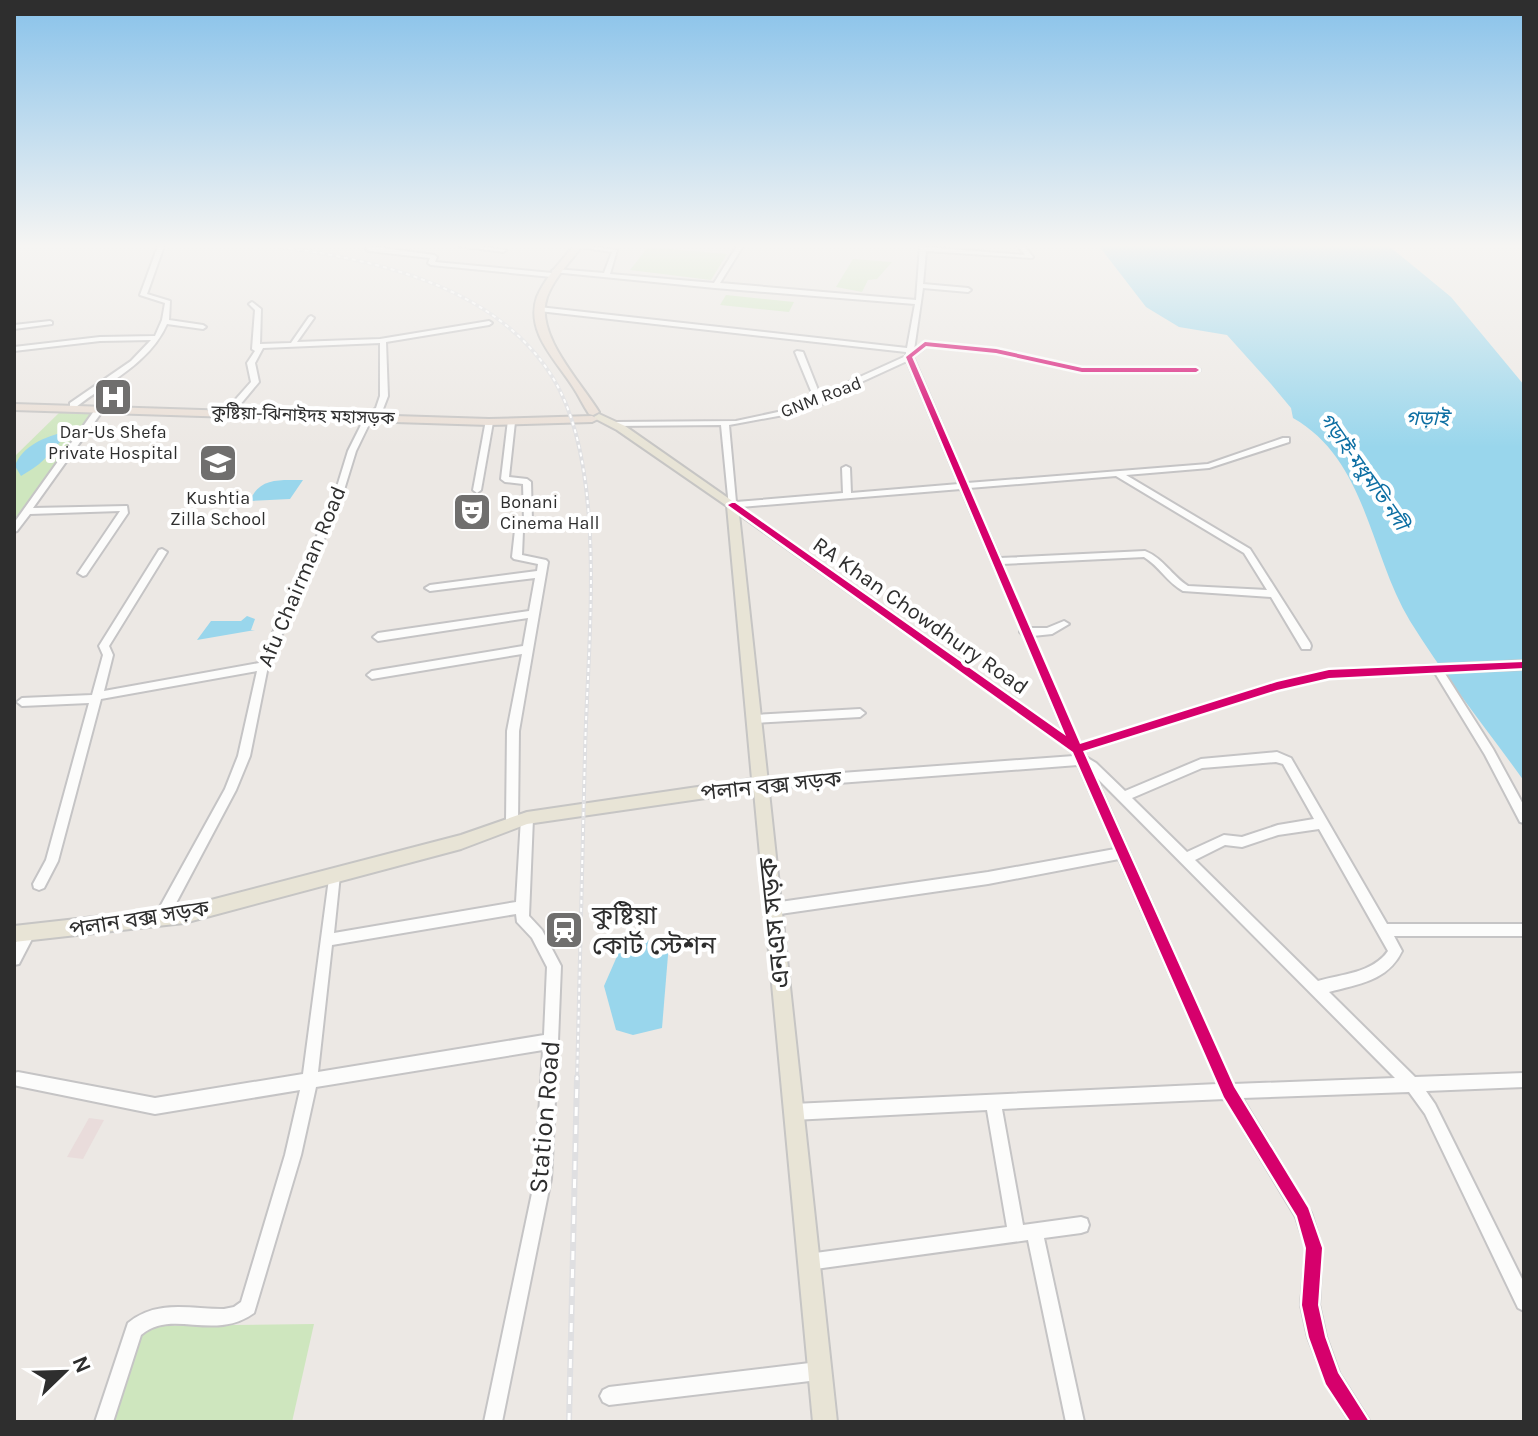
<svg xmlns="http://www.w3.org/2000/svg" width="1538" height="1436" font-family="Karla,'Noto Sans Bengali',sans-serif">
<rect width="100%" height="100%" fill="#ece8e4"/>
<!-- medical -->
<polygon fill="#e9dcdb" points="89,1118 104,1120 83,1159 67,1157"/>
<!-- green -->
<g fill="#cee6be">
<polygon points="648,247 727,254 711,280 630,270"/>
<polygon points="853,259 892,262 877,279 868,280 862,292 836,287"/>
<polygon points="726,295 794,302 789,312 720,305"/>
<polygon points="63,409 96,410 14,521 14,457"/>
<polygon points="314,1324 292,1422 107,1422 142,1326"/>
</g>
<!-- water -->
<g fill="#99d6ec">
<path d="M1099,246H1389L1451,297L1524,385V781C1486,728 1444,676 1410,621C1369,553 1367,460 1293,418L1291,408L1271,384L1227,335L1179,327L1146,307Z"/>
<path d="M65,432V437C46,456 47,461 21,476L15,466C22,446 46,436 65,432Z"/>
<path d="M303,480L290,499L250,501C259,477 280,480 303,480Z"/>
<polygon points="247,616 255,619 251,630 255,630 197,640 211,621 241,621"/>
<polygon points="625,938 669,943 662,1028 633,1035 616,1030 604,986"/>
</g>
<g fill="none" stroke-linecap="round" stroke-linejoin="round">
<defs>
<g id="minor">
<path d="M158,246H164L147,294L170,301L169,320L203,325L206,327L203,329L167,324C150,363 108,382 76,407H70V403L131,361L151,340L100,341L14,351V347L100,337L155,336L162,320L165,303L140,295Z"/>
<polygon points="368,246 434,255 437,257 435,262 552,273 555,275 552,277 431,265 428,263 430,258 369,251 366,249"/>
<polygon points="459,246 476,246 506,250 503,252"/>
<path d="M574,246H587L617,250L610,274L714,283L737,246H743L720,283L916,300L920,246H926V247L1025,255L1018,246H1024L1033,257L1032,258L926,251L923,284L968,288L971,290L968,292L923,288L914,350L925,342L996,349L1082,368H1196L1200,370L1196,372H1082L996,353L927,346L913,357L967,483L1208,464L1283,438H1289V442L1209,468L1126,475L1250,549L1310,643L1311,646L1310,649H1302L1271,597L1183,591C1167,582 1159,566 1144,557L1002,564L1030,628H1047L1064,621L1069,624L1052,634L1033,636L1080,744L1277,682L1329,670L1524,661V669L1444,672L1493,749L1524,806V823L1520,822L1485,755L1435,673L1329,678L1277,690L1084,751L1086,757L1096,763L1125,791L1201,759L1277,752L1291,758L1387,924H1524V936H1394L1402,951C1388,981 1358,984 1329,992L1415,1077L1524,1073V1087L1426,1091L1435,1104L1524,1283V1311L1518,1308L1425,1114L1409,1092L1242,1098L1311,1213L1322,1248L1319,1305L1326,1337L1339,1373L1370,1422H1350L1326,1384L1308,1337L1301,1305L1306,1248L1296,1217L1225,1099L1002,1109L1023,1225L1081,1217L1087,1219L1089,1225L1087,1231L1081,1233L1044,1238L1084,1422H1066L1028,1240L808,1270L802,1268L800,1262L802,1256L808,1254L1007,1227L987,1110L793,1120L788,1117L785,1112L788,1107L793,1104L1218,1084L1119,859L988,884L773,915L768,913L766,909L768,905L773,903L988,872L1115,849L1078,765L760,789L756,787L754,784L756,781L760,779L1074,756L1073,752L729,507L721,425L615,426L611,424L615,422L736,421L787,410L814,398L795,352L797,351L803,352L820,395L895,361L906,356V352L539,311L536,309L539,307L907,348L915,304L715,288L553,272L552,271L555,269L604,273L612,252ZM907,361L959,484L851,493L850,468L846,466L842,468L843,493L736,502L729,425L789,414L816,403L822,404V400ZM1116,476L1244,553L1267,590L1188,586C1172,576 1163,558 1145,551L1000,558L969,488ZM961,489L1021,630L1020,632L1023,635L1065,735L741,507ZM1276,762L1283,764L1314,819L1278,825L1242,837L1224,835L1187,852L1132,798L1202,768ZM1095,776L1395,1078L1233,1084ZM1319,829L1388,951C1373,973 1342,974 1318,981L1195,860L1225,845L1242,847L1278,835Z"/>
<polygon points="252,302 261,309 260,344 291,343 309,317 311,316 314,318 297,342 380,339 489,321 492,323 489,325 386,342 388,396 383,409 372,418 356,451 340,503 268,666 250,756 236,790 166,922 161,924 156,922 154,918 156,914 225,789 238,756 257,671 101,699 58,861 44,888 39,890 34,888 33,884 46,860 89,703 22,706 17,702 22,698 92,695 103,655 99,646 159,550 162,549 167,552 109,646 113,655 104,691 259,663 332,503 348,451 365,417 376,408 380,396 380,343 263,348 255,363 259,382 234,412 228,412 228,408 251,382 247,363 255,351 252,349 255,310 249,304"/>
<polygon points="50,321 52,322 52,324 14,329 14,325"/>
<polygon points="99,404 106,406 33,508 127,506 128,513 86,575 83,576 78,573 120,511 30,514 17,531 14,532 14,523"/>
<polygon points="486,420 493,422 481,490 477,493 473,490"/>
<polygon points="508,420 515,422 509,477 527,479 531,482 532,521 523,531 522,555 546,560 548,562 519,731 518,822 516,826 512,827 508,826 506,822 507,731 522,654 372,679 367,675 372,671 523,646 528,618 378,641 373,637 378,633 529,611 535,578 430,591 425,588 430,585 537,571 538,564 514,559 512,557 515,530 524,520 523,484 505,482 501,479"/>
<polygon points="860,709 865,713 860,717 753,723 749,722 747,719 749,716 753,715"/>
<path d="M527,813L531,814L533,818L529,916L542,930L561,966L558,1041L551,1179L502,1422H484L535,1179L543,1050L316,1087L301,1155L254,1313C214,1342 172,1308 141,1335L113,1422H95L128,1323C157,1299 189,1309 224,1309L234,1307L241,1302L285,1155L300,1090L155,1114L18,1086L14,1085V1073L18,1072L155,1098L303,1074L330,871L334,869L338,871L340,875L334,933L516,902L521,818L523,814ZM516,914L517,922L532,938L547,967L544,1035L318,1072L332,945Z"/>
<polygon points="27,929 32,931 34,935 19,964 14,965 14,946 22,931"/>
<polygon points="818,1362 824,1365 827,1371 824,1377 818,1380 609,1405 603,1402 600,1396 603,1390 609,1387"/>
</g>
<polygon id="major" points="599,414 625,426 738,505 837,1422 813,1422 754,791 527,824 461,849 184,923 14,942 14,926 184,907 461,835 527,812 752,779 727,506 617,430 596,419 594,417"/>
<g id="highway">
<path d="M574,246H582C570,262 554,278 547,297C534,334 580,381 599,412L593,415L589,414C583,405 579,396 573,387C556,360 525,332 537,297C545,278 561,261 574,246Z"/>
<polygon points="14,404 489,419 592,416 598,419 592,422 489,425 14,410"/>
</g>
</defs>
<!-- minor casing -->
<use href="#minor" stroke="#c5c4c5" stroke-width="4"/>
<!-- major casing -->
<use href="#major" stroke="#c6c5c4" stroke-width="4"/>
<!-- highway casing -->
<use href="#highway" stroke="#c6c5c4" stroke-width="4"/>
<!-- minor -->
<use href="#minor" fill="#fcfcfb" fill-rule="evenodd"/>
<!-- major -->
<use href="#major" fill="#e8e4d6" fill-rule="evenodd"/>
<!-- highway -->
<use href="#highway" fill="#eadfd6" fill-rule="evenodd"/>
<defs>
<path id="rail-far1" d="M273,246C373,259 496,285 553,378C609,470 587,647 585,753C582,862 580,970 577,1079"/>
<polyline id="rail" points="569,1422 577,1077"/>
</defs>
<!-- rail-far1 casing -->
<use href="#rail-far1" stroke="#dfdfe1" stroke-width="4"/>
<!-- rail casing -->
<use href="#rail" stroke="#dfdfe1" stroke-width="6"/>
<!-- rail-far1 -->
<use href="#rail-far1" stroke="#fff" stroke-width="2" stroke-dasharray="4" stroke-linecap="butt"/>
<!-- rail -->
<use href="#rail" stroke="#fff" stroke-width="3" stroke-dasharray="9" stroke-linecap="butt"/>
<defs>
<polygon id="cycleway" points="925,342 996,349 1082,368 1196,368 1199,370 1196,372 1082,372 996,353 926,346 912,357 1080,744 1277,682 1329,670 1524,662 1524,668 1329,678 1277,690 1083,751 1234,1087 1308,1208 1322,1248 1318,1305 1325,1337 1338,1373 1369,1422 1351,1422 1326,1384 1309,1337 1302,1305 1306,1248 1297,1216 1224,1097 1073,752 728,505 732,503 735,503 1066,736 906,357"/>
</defs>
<!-- cycleway casing -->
<use href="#cycleway" stroke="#fff" stroke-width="5"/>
<!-- cycleway -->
<use href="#cycleway" fill="#d6006c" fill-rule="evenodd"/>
</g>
<!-- sky -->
<linearGradient id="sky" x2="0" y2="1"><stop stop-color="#88c2ea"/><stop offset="0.55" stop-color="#f6f5f3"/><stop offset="1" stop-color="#f6f5f3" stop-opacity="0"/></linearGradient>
<rect width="1538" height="447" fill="url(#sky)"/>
<!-- icons -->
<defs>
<symbol id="hospital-square" viewBox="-11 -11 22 22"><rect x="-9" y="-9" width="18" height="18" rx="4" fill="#706f6e" stroke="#fff"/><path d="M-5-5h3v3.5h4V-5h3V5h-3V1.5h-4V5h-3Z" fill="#fff"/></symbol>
<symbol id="school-square" viewBox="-11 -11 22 22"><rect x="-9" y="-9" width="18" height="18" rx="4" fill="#706f6e" stroke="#fff"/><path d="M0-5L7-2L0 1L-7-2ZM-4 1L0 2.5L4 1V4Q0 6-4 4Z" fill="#fff"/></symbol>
<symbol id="theatre-square" viewBox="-11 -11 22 22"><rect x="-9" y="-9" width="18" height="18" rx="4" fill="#706f6e" stroke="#fff"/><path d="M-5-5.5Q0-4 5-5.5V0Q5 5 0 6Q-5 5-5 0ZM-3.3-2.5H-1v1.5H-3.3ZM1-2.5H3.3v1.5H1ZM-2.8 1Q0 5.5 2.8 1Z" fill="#fff"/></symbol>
<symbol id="station-square" viewBox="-11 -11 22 22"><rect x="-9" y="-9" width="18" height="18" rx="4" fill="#706f6e" stroke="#fff"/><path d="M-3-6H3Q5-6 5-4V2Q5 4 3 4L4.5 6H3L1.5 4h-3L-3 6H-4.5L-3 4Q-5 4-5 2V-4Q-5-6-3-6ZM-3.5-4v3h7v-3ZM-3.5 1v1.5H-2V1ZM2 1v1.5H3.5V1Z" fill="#fff"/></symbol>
</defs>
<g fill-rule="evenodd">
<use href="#hospital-square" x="91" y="375" width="44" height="44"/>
<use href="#school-square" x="196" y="441" width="44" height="44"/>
<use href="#theatre-square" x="450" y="490" width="44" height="44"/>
<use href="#station-square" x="542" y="908" width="44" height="44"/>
</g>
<g text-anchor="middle" stroke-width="8" stroke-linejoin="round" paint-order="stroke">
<!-- far-street labels -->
<g font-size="18" fill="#2e2e2e" stroke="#fff">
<text transform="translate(821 397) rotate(-21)" y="6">GNM Road</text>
<text transform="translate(303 415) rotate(2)" y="6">কুষ্টিয়া-ঝিনাইদহ মহাসড়ক</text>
</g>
<!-- far-poi labels -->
<g font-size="18" fill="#2e2e2e" stroke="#fff">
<text x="113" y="438">Dar-Us Shefa<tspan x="113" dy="21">Private Hospital</tspan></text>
<text x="218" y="504">Kushtia<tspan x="218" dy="21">Zilla School</tspan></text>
<text x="500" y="508" text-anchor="start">Bonani<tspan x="500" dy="21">Cinema Hall</tspan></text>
</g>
<!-- far-water labels -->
<g font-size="20" font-style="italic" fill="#0d6fa3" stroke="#fff">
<text x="1427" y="425">গড়াই</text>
<text transform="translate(1364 471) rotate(55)" y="7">গড়াই-মধুমতি নদী</text>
</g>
<!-- street labels -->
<g font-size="22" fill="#2e2e2e" stroke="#fff">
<text transform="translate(301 576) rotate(-67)" y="8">Afu Chairman Road</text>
<text transform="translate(921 615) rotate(35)" y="8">RA Khan Chowdhury Road</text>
<text transform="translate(771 785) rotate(-6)" y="8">পলান বক্স সড়ক</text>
<text transform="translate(139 918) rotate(-9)" y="8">পলান বক্স সড়ক</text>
</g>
<!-- near-poi labels -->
<g font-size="26" fill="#2e2e2e" stroke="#fff" text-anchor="start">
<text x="592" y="924">কুষ্টিয়া<tspan x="592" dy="30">কোর্ট স্টেশন</tspan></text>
</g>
<!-- near-street labels -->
<g font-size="26" fill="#2e2e2e" stroke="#fff">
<text transform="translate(774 923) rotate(-96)" y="9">এনএস সড়ক</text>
<text transform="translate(544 1117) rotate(-85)" y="9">Station Road</text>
</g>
</g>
<!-- border -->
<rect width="1538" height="1436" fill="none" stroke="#2e2e2e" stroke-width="32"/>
<!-- north arrow -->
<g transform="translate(64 1372) rotate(67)" stroke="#ffffff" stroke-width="6" paint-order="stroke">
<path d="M0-6L14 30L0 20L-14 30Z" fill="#2e2e2e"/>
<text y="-12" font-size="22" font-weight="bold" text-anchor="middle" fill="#2e2e2e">N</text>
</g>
</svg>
